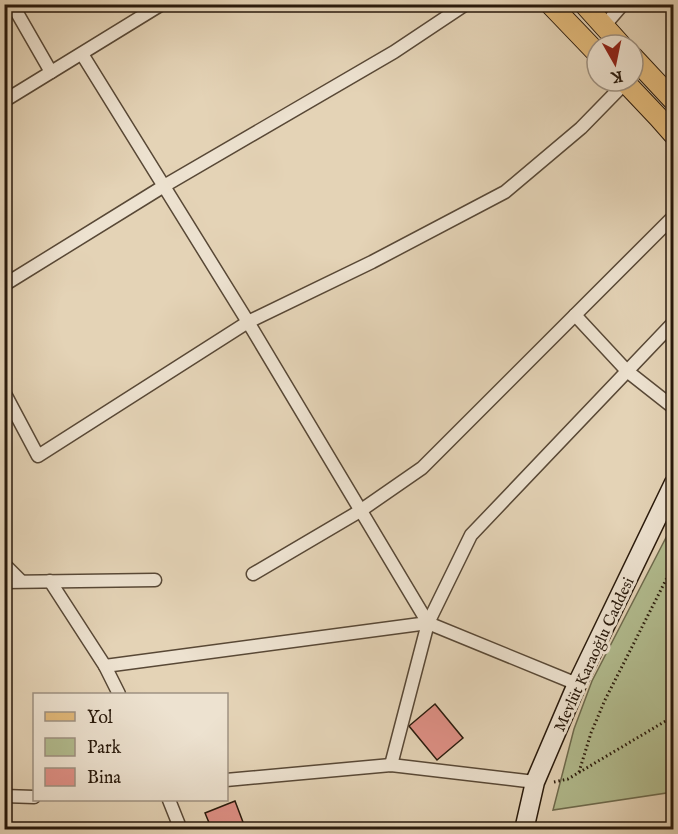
<svg xmlns="http://www.w3.org/2000/svg" width="678" height="834" font-family="'IM FELL English',serif">
<rect width="100%" height="100%" fill="#e4d3b6"/>
<filter id="stains"><feTurbulence type="fractalNoise" baseFrequency=".00333" numOctaves="4"/><feColorMatrix values="0 0 0 0 .2 0 0 0 0 .09 0 0 0 0 .02 0 0 0 .5 -.17"/></filter>
<radialGradient id="worn" r=".72"><stop offset=".6" stop-color="#630" stop-opacity="0"/><stop offset="1" stop-color="#630" stop-opacity=".3"/></radialGradient>
<!-- green -->
<polygon fill="#b2bc8f" stroke="#6e6b4e" stroke-width="1.5" points="673,524 673,792 553,810 574,729 592,681"/>
<!-- building -->
<g fill="#df9086" stroke="#291a0c" stroke-width="1.5">
<polygon points="435,704 463,738 437,760 409,726"/>
<polygon points="235,801 246,830 212,830 205,813"/>
</g>
<g fill="none" stroke-linecap="round" stroke-linejoin="round">
<defs>
<g id="street">
<polyline points="12,4 51,72"/>
<polyline points="604,26 623,4"/>
<polyline points="82,54 248,322 428,623 577,684"/>
<polyline points="4,101 162,4"/>
<polyline points="4,285 164,186 394,52 466,4"/>
<polyline points="575,315 627,371 674,408"/>
<polyline points="4,392 38,456 248,322 372,262 505,192 581,128 625,83"/>
<polyline points="4,564 21,581"/>
<polyline points="253,574 360,511 422,468 674,216"/>
<polyline points="50,581 105,666 119,694"/>
<polyline points="4,582 155,580"/>
<polyline points="105,666 428,623"/>
<polyline points="391,765 428,623 471,535 674,322"/>
<polyline points="226,780 391,765 535,782"/>
<polyline points="4,796 34,797"/>
<polyline points="169,800 181,830"/>
</g>
<polyline id="secondary" points="524,830 535,782 577,684 674,483"/>
<g id="primary">
<polyline points="550,4 597,53"/>
<polyline points="584,4 621,45"/>
<polyline points="633,57 674,101"/>
<polyline points="624,81 659,118 674,135"/>
</g>
</defs>
<!-- street casing -->
<use href="#street" stroke="#584836" stroke-width="15"/>
<!-- secondary casing -->
<use href="#secondary" stroke="#291a0c" stroke-width="21"/>
<!-- primary casing -->
<use href="#primary" stroke="#291a0c" stroke-width="22"/>
<!-- path -->
<g stroke="#291a0c" stroke-width="3" stroke-dasharray="1.5 3" stroke-linecap="butt">
<polyline points="579,772 591,733 605,700 674,564"/>
<polyline points="554,782 568,779 674,716"/>
</g>
<!-- street -->
<use href="#street" stroke="#ede2d0" stroke-width="12"/>
<!-- secondary -->
<use href="#secondary" stroke="#ede2d0" stroke-width="18"/>
<!-- primary -->
<use href="#primary" stroke="#e2ba7b" stroke-width="20"/>
</g>
<g text-anchor="middle" stroke-width="6" stroke-linejoin="round" paint-order="stroke">
<!-- street labels -->
<g font-size="16" fill="#291a0c" stroke="#ede2d0">
<text transform="translate(593 654) rotate(-65)" y="6">Mevlüt Karaoğlu Caddesi</text>
</g>
</g>
<!-- margin -->
<rect width="678" height="834" fill="none" stroke="#e4d3b6" stroke-width="24"/>
<rect x="6" y="6" width="666" height="822" fill="none" stroke="#291a0c" stroke-width="3"/>
<rect x="12" y="12" width="654" height="810" fill="none" stroke="#291a0c" stroke-width="1.5"/>
<!-- legend -->
<rect x="33" y="693" width="195" height="108" fill="#ede2d0" stroke="#9f9282" stroke-width="1.5"/>
<rect x="45" y="712" width="30" height="9" fill="#e2ba7b" stroke="#9f9282" stroke-width="1.5"/>
<text x="87" y="723" font-size="18" fill="#291a0c">Yol</text>
<rect x="45" y="738" width="30" height="18" fill="#b2bc8f" stroke="#9f9282" stroke-width="1.5"/>
<text x="87" y="753" font-size="18" fill="#291a0c">Park</text>
<rect x="45" y="768" width="30" height="18" fill="#df9086" stroke="#9f9282" stroke-width="1.5"/>
<text x="87" y="783" font-size="18" fill="#291a0c">Bina</text>
<!-- north arrow -->
<g transform="translate(615 63) rotate(171)"><circle r="28" fill="#ede2d0" stroke="#9f9282" stroke-width="1.5"/>
<path d="M0-4.5L10 22L0 15L-10 22Z" fill="#8f2418"/>
<text y="-9" font-size="16" font-weight="bold" text-anchor="middle" fill="#291a0c">K</text>
</g>
<rect width="100%" height="100%" filter="url(#stains)"/>
<rect width="100%" height="100%" fill="url(#worn)"/>
</svg>
